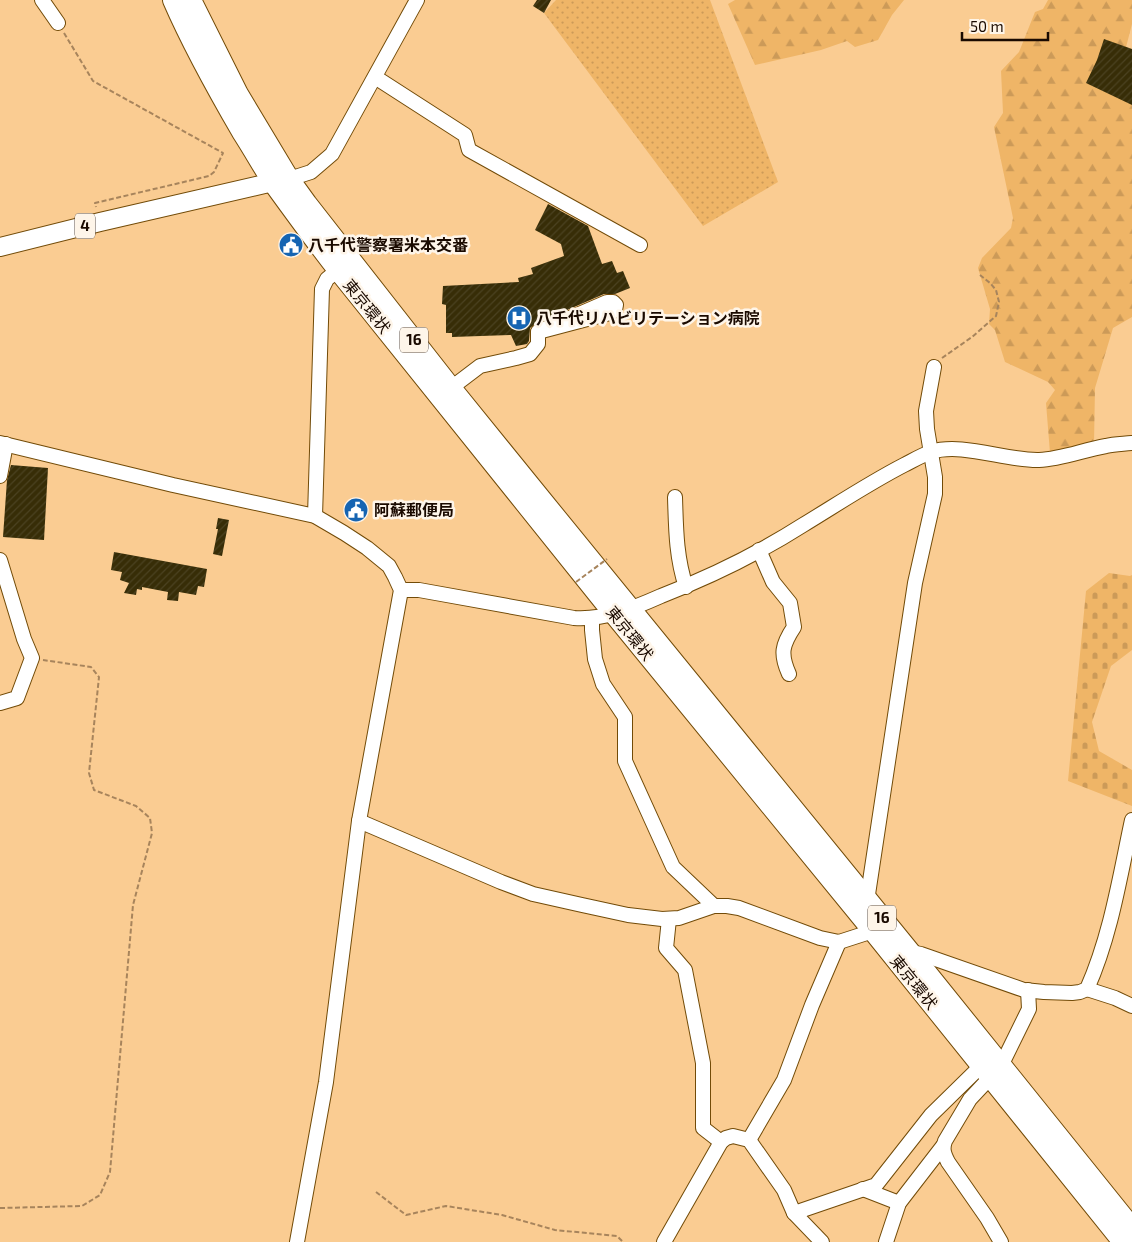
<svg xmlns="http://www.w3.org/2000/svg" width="1132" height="1242" font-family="'Exo 2','Noto Sans JP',sans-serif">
<defs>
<pattern id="grass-dots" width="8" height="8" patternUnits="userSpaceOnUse" patternTransform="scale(1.25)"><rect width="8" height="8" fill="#efb567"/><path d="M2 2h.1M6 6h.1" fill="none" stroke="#cc9a58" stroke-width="1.8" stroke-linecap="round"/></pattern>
<pattern id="forest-firs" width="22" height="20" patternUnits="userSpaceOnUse" patternTransform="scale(1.25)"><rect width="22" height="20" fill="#efb567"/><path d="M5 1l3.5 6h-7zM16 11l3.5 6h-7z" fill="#cc9a58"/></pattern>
<pattern id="cemetery-stones" width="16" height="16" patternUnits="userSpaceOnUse" patternTransform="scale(1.25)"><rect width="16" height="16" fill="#efb567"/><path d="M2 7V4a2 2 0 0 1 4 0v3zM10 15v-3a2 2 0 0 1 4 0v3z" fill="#cc9a58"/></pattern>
<pattern id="building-hatch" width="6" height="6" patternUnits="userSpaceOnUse" patternTransform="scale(1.25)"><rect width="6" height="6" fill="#372d07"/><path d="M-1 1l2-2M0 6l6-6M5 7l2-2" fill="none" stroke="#4b4221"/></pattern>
</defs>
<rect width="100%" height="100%" fill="#facc92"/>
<!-- grass -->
<polygon fill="url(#grass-dots)" points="556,0 710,0 778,182 703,226 544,13"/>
<!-- forest -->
<g fill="url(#forest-firs)">
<polygon points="735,0 904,0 892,15 878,40 855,47 847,41 821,50 755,65 728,4"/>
<polygon points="1048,0 1132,0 1132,24 1116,86 1132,100 1132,317 1113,328 1095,388 1094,444 1050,453 1046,403 1055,390 1048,382 1005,362 995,330 989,324 990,309 978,268 982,258 1011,228 1013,218 994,127 1003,113 1001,71 1019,52 1035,12 1043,9"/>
</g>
<!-- cemetery -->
<polygon fill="url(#cemetery-stones)" points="1109,573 1130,576 1132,575 1132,650 1111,666 1092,722 1099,751 1132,770 1132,806 1068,781 1086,591"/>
<!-- building -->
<g fill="url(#building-hatch)">
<polygon points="537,0 551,0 544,13 533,6"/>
<polygon points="1104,39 1132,49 1132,105 1086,83 1097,60"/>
<polygon points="548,204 588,226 602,264 612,261 617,273 623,271 630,288 615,294 604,294 535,324 530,328 529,341 527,344 516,346 511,335 452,337 452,333 446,333 446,305 442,304 443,286 519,282 518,278 533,274 531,268 564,256 561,244 535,230"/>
<polygon points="11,465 48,468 44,540 3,537 7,480"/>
<polygon points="218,518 229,520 222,556 213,554 218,529 216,529"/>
<polygon points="114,552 207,569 204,587 198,586 196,595 179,592 178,601 167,600 168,592 142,587 142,590 137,589 136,595 124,593 129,583 120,580 122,572 111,570"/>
</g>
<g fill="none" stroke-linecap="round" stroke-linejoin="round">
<defs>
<g id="minor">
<polyline points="42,0 58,23"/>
<polyline points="375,77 465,135 469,150 640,245"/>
<polyline points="289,179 311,172 332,154 417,0"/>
<polygon points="607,302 613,302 616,305 615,310 610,313 538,332"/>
<polyline points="451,388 480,366 516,358 530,354 538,344 538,332"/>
<polyline points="0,443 173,485 315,516 344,533 367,548 389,566 395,577 401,590 359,821 326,1082 297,1242"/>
<polyline points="0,476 6,444"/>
<path d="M675,497C676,528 676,557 686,587"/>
<polyline points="315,516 322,289 327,279 338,270"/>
<path d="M759,550L773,582L790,603L794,627C782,645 780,654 789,674"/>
<polyline points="0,560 24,639 32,658 17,698 0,703"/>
<path d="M401,590H419L574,618C605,620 634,608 661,596C710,577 759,553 803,525C836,505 869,483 904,465C912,461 922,455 931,452C962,442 1006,461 1039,460C1062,459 1083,450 1106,446C1114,444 1123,444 1132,443"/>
<polyline points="592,618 592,630 595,659 603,684 625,717 625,761 673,867 714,906"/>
<polyline points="359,821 501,882 533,894 582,905 628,915 662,919 679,918 714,906 727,906 739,908 820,938 839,942 873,931"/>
<polyline points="867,901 915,583 935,494 935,477 927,429 926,411 934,367"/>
<polyline points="669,919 666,948 685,970 703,1063 703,1128 721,1142"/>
<path d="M910,952L921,954L1024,990L1044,992L1072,993L1080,992L1087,989C1111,935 1120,876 1132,820"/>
<polyline points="1087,989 1115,998 1132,1006"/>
<polyline points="749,1140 784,1080 812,1005 839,942"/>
<polyline points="863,1189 899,1203"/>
<polyline points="794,1213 876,1185 931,1115 982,1065"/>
<polyline points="664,1242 721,1142 726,1138 733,1136 749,1140 784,1190 794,1213 822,1242"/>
<polyline points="886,1242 899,1203 943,1146"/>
<path d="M1001,1242L987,1218L948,1162C944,1154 942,1149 945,1141L970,1099L1001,1066L1029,1009L1028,990"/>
</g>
<polyline id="major" points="0,247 100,222 286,179"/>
<g id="highway">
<path d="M173,0C193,46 217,89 242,132C253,149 263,167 274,184C295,213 316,242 338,270L614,614L873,931L1123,1242"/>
<polyline points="191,0 238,94 289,179 307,204 451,388 541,499 910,952 1132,1228"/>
</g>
</defs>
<!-- minor casing -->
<use href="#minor" stroke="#724b08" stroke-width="16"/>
<!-- major casing -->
<use href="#major" stroke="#724b08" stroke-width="20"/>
<!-- highway casing -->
<use href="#highway" stroke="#724b08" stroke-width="22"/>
<!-- path -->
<g stroke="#a7845c" stroke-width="2" stroke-dasharray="5 2.5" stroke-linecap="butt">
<polyline points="64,33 93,81 223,153 214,172 209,176 95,203 96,207"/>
<polyline points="942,358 972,337 996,316 999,302 996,290 990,283 980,275"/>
<polyline points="376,1192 406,1215 446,1206 502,1215 555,1230 617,1236 623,1242"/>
<polyline points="0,1208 82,1206 100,1195 110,1172 133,905 152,833 150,818 136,806 94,790 89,773 99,677 91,667 43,660"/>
</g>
<!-- minor -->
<use href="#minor" stroke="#fff" stroke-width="14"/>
<!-- major -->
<use href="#major" stroke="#fff" stroke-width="18"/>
<!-- highway -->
<use href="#highway" stroke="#fff" stroke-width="20"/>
<!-- path-bridge -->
<polyline stroke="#a7845c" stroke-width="2" stroke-dasharray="5 2.5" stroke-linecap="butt" points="576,582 607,559"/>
</g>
<!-- icons -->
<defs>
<symbol id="civic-disc" viewBox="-11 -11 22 22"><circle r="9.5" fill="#1564b2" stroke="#fef5e9"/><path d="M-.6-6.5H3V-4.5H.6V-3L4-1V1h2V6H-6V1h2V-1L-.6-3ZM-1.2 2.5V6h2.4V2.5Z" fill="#fff"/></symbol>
<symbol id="hospital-disc" viewBox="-11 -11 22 22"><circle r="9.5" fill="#1564b2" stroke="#fef5e9"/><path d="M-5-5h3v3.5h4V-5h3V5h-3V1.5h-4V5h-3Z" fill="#fff"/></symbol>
</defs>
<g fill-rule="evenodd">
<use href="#civic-disc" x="277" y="231" width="28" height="28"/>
<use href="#hospital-disc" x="505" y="304" width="28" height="28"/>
<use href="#civic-disc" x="342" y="496" width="28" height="28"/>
</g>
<g text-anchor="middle" stroke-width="5" stroke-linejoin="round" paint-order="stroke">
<!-- shield labels -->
<g fill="#fef5e9" stroke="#5e5046" stroke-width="1">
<rect x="75" y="213.5" width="20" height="25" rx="4"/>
<rect x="400" y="327.5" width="28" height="25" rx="4"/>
<rect x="868" y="905.5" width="28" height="25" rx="4"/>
</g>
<g font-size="15" font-weight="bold" fill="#1a0a00">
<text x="85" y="231">4</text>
<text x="414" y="345">16</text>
<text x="882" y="923">16</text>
</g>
<!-- poi labels -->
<g font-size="16" font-weight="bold" fill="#1a0a00" stroke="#fef5e9" text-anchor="start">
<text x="308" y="251">八千代警察署米本交番</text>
<text x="536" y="324">八千代リハビリテーション病院</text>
<text x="374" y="516">阿蘇郵便局</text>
</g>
<!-- street labels -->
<g font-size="16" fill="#1a0a00" stroke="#fef5e9">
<text transform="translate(367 306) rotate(51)" y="6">東京環状</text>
<text transform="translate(630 633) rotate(51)" y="6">東京環状</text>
<text transform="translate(914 982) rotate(51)" y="6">東京環状</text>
</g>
</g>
<!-- scale -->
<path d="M962 32v8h86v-8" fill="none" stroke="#1a0a00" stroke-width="2.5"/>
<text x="970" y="32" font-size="15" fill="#1a0a00" stroke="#fef5e9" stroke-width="4" paint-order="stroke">50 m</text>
</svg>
